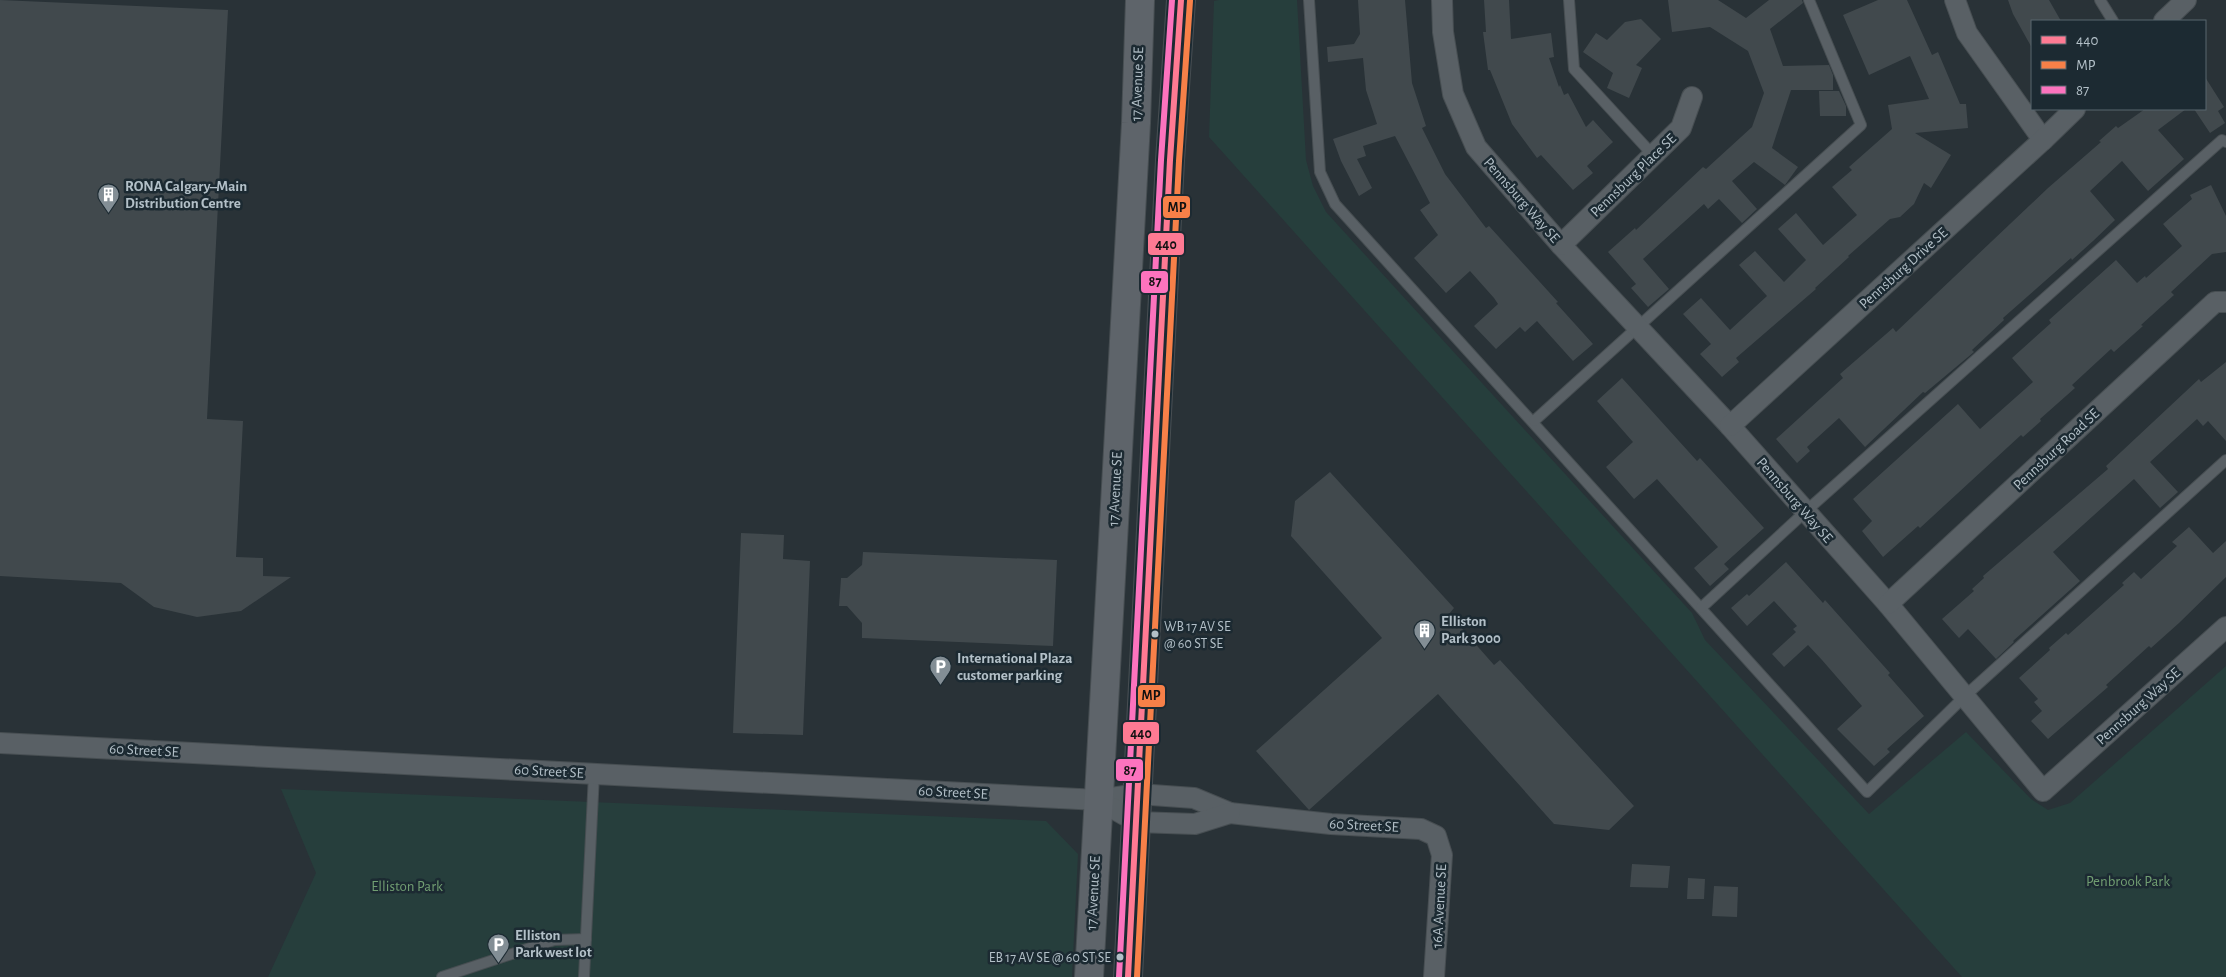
<svg xmlns="http://www.w3.org/2000/svg" width="2226" height="977" font-family="'Alegreya Sans',sans-serif">
<rect width="100%" height="100%" fill="#293237"/>
<!-- green -->
<g fill="#263e3c">
<polygon points="1219,0 1297,0 1306,160 1313,186 1326,212 1692,613 1705,640 1869,814 1966,732 2031,799 2048,810 2070,803 2226,666 2226,977 1962,977 1209,137 1214,1"/>
<polygon points="281,789 1046,821 1078,854 1072,977 268,977 316,873"/>
</g>
<!-- building -->
<g fill="#41494d">
<polygon points="0,0 228,10 207,419 243,421 236,557 263,558 263,576 291,577 241,611 197,617 154,607 121,583 0,576"/>
<polygon points="1358,0 1405,0 1412,83 1426,126 1422,128 1445,174 1486,228 1489,226 1558,302 1556,303 1593,344 1573,361 1537,321 1525,332 1520,327 1496,349 1474,326 1498,304 1494,298 1470,271 1446,293 1414,258 1438,235 1420,210 1430,203 1395,136 1363,146 1366,156 1357,159 1372,188 1359,196 1341,161 1333,139 1377,124 1366,90 1363,58 1328,62 1327,47 1354,44 1360,34"/>
<polygon points="1484,0 1509,0 1511,39 1551,33 1554,57 1549,58 1559,87 1560,85 1564,95 1568,93 1586,127 1593,120 1613,142 1587,166 1593,173 1573,190 1541,155 1537,158 1512,124 1490,70 1488,70 1483,32 1486,32"/>
<polygon points="1668,0 1718,0 1746,18 1769,0 1802,0 1803,3 1770,29 1783,66 1829,65 1833,75 1833,90 1791,90 1772,148 1798,167 1785,185 1754,162 1732,181 1757,209 1742,223 1719,199 1708,209 1704,204 1643,259 1669,289 1648,307 1631,288 1636,284 1608,252 1635,228 1636,230 1703,167 1706,169 1752,127 1764,93 1748,51 1710,27 1672,32"/>
<polygon points="1878,0 1907,0 1932,55 1938,52 1960,104 1966,104 1968,128 1915,133 1951,155 1931,188 1924,183 1914,204 1900,217 1890,219 1848,256 1849,257 1815,288 1816,289 1736,358 1739,362 1722,377 1700,354 1711,344 1683,314 1701,298 1730,330 1767,296 1739,265 1755,251 1784,282 1806,260 1778,229 1796,213 1823,245 1857,215 1832,187 1852,170 1849,167 1892,129 1888,105 1929,99 1910,56 1869,75 1843,15"/>
<polygon points="2008,0 2049,0 2061,21 2032,21 2032,48 2013,14"/>
<polygon points="1641,19 1661,39 1636,65 1642,68 1629,98 1607,88 1613,73 1583,52 1596,33 1607,40 1625,22"/>
<polygon points="2205,77 2224,107 2218,111 2225,123 2210,133 2194,109 2205,109"/>
<polygon points="1819,91 1839,91 1846,106 1846,116 1820,116"/>
<polygon points="2145,109 2186,109 2158,130 2184,159 2148,191 2122,161 2090,191 2115,220 2093,241 2072,260 2071,258 2003,318 2004,320 1972,350 1974,352 1925,393 1923,392 1865,447 1839,418 1807,447 1810,451 1797,463 1776,439 1843,378 1840,374 1893,328 1896,332 2048,188 2101,142 2099,141 2116,126 2118,128"/>
<polygon points="2211,185 2226,216 2226,252 2212,254 2171,292 2174,295 2141,325 2143,326 2114,352 2111,349 2072,385 2075,388 2040,419 2041,421 2023,437 2021,435 1920,528 1918,526 1883,557 1862,531 1872,521 1853,499 1958,404 1980,429 2033,382 2012,358 2051,323 2049,320 2116,260 2137,283 2145,276 2146,278 2182,246 2163,224 2192,199 2190,195"/>
<polygon points="2226,362 2226,441 2208,421 2203,426 2197,419 2150,462 2178,492 2160,508 2134,479 2053,552 2080,581 2013,641 2014,642 1996,659 1968,629 1959,638 1942,619 1974,591 1972,589 1984,578 1983,576 2108,469 2106,466 2199,379 2201,382"/>
<polygon points="1622,378 1697,461 1700,458 1764,528 1724,564 1729,569 1710,586 1694,568 1718,547 1657,479 1634,499 1606,467 1633,442 1597,401"/>
<polygon points="1330,472 1454,608 1449,614 1494,665 1500,660 1634,806 1609,830 1554,824 1438,694 1309,810 1256,751 1382,638 1291,536 1295,501"/>
<polygon points="2189,527 2213,553 2226,541 2226,577 2179,623 2151,648 2149,646 2106,685 2108,687 2048,739 2031,721 2042,711 2034,702 2038,699 2019,678 2050,650 2049,648 2066,633 2068,635 2124,585 2122,583 2134,572 2141,579 2177,546 2172,542"/>
<polygon points="741,533 784,535 783,559 810,561 803,735 733,733"/>
<polygon points="863,552 1057,560 1053,646 862,638 862,623 847,606 839,606 841,578 847,578 862,565"/>
<polygon points="1786,562 1823,603 1825,600 1890,673 1888,675 1924,716 1887,749 1890,752 1874,766 1837,729 1862,706 1822,660 1808,645 1784,667 1772,654 1796,632 1793,629 1797,626 1774,601 1747,626 1731,608 1747,594 1749,596"/>
<polygon points="1632,864 1670,866 1668,888 1630,887"/>
<polygon points="1688,878 1705,879 1704,899 1687,899"/>
<polygon points="1714,886 1738,887 1737,917 1712,916"/>
</g>
<g fill="none" stroke-linecap="round" stroke-linejoin="round">
<defs>
<g id="service">
<polyline points="1309,0 1320,172 1335,204 1867,792 1965,696 2226,460"/>
<polyline points="1569,0 1574,69 1652,154"/>
<polyline points="2100,0 2113,21"/>
<polyline points="1534,421 1861,125 1809,0"/>
<polyline points="1701,608 1805,512 2222,140 2226,142"/>
<polyline points="442,977 554,940 586,939"/>
<polyline points="584,977 594,774"/>
</g>
<g id="minor">
<polyline points="1442,0 1443,32 1453,94 1476,147 1561,245 1730,426 1888,604 2043,791 2226,627"/>
<polyline points="1955,0 1967,33 2043,140"/>
<polyline points="2164,21 2186,0"/>
<polyline points="1561,245 1681,128 1692,97"/>
<polyline points="1730,426 2043,140 2075,109"/>
<polyline points="1888,604 2215,302 2226,302"/>
<polyline points="0,743 1098,800 1138,794 1194,798 1230,813 1331,824 1421,829 1436,836 1442,855 1434,977"/>
<polyline points="1098,800 1137,822 1195,824 1230,813"/>
</g>
<g id="secondary">
<polyline points="1089,977 1136,123 1140,0"/>
<polyline points="1128,977 1170,160 1181,0"/>
</g>
</defs>
<!-- service casing -->
<use href="#service" stroke="#474e52" stroke-width="12"/>
<!-- minor casing -->
<use href="#minor" stroke="#474e52" stroke-width="22"/>
<!-- secondary casing -->
<use href="#secondary" stroke="#474e52" stroke-width="30"/>
<!-- service -->
<use href="#service" stroke="#596065" stroke-width="10"/>
<!-- minor -->
<use href="#minor" stroke="#596065" stroke-width="20"/>
<!-- secondary -->
<use href="#secondary" stroke="#5e646a" stroke-width="28"/>
<defs>
<polyline id="bus-1" points="1128,977 1170,160 1181,0"/>
<polyline id="bus-2" points="1137,977 1179,161 1190,1"/>
<polyline id="bus-3" points="1119,977 1161,160 1172,0"/>
</defs>
<!-- bus-1 casing -->
<use href="#bus-1" stroke="#1c2a32" stroke-width="10"/>
<!-- bus-2 casing -->
<use href="#bus-2" stroke="#1c2a32" stroke-width="10"/>
<!-- bus-3 casing -->
<use href="#bus-3" stroke="#1c2a32" stroke-width="10"/>
<!-- bus-1 -->
<use href="#bus-1" stroke="#fe7a93" stroke-width="6"/>
<!-- bus-2 -->
<use href="#bus-2" stroke="#f78048" stroke-width="6"/>
<!-- bus-3 -->
<use href="#bus-3" stroke="#fc73be" stroke-width="6"/>
</g>
<!-- icons -->
<defs>
<symbol id="building-pin" viewBox="-11 -11 22 30"><path d="M0 17L-7.5 6A9.5 9.5 0 1 1 7.5 6Z" fill="#838e95" stroke="#1c2a32"/><path d="M-4-6H4V6H1V3H-1V6H-4ZM-2.5-4.3h1.7v1.8h-1.7ZM.8-4.3h1.7v1.8H.8ZM-2.5-1h1.7V.8h-1.7ZM.8-1h1.7V.8H.8Z" fill="#fff"/></symbol>
<symbol id="parking-pin" viewBox="-11 -11 22 30"><path d="M0 17L-7.5 6A9.5 9.5 0 1 1 7.5 6Z" fill="#838e95" stroke="#1c2a32"/><path d="M-3.5-5.5H1a3.5 3.5 0 0 1 0 7H-1V5.5H-3.5ZM-1-3.4V-.6H.8a1.4 1.4 0 0 0 0-2.8Z" fill="#fff"/></symbol>
</defs>
<g fill-rule="evenodd">
<use href="#building-pin" x="96" y="182" width="25" height="34"/>
<use href="#building-pin" x="1412" y="618" width="25" height="34"/>
<use href="#parking-pin" x="928" y="654" width="25" height="34"/>
<use href="#parking-pin" x="486" y="932" width="25" height="34"/>
</g>
<!-- markers -->
<g fill="#b3c0c8" stroke="#1c2a32" stroke-width="2">
<circle cx="1155" cy="634" r="4.5"/>
<circle cx="1120" cy="957" r="4.5"/>
</g>
<g text-anchor="middle" stroke-width="5" stroke-linejoin="round" paint-order="stroke">
<!-- bus labels -->
<g font-size="14" fill="#b3c0c8" stroke="#1c2a32" text-anchor="start">
<text x="1164" y="631">WB 17 AV SE<tspan x="1164" dy="17">@ 60 ST SE</tspan></text>
<text x="1111" y="962" text-anchor="end">EB 17 AV SE @ 60 ST SE</text>
</g>
<!-- street labels -->
<g font-size="15" fill="#b3c0c8" stroke="#1c2a32">
<text transform="translate(1137 84) rotate(-88)" y="5">17 Avenue SE</text>
<text transform="translate(1633 175) rotate(-44)" y="5">Pennsburg Place SE</text>
<text transform="translate(1522 200) rotate(49)" y="5">Pennsburg Way SE</text>
<text transform="translate(1903 268) rotate(-42)" y="5">Pennsburg Drive SE</text>
<text transform="translate(2056 449) rotate(-43)" y="5">Pennsburg Road SE</text>
<text transform="translate(1115 489) rotate(-87)" y="5">17 Avenue SE</text>
<text transform="translate(1795 500) rotate(49)" y="5">Pennsburg Way SE</text>
<text transform="translate(2138 706) rotate(-42)" y="5">Pennsburg Way SE</text>
<text transform="translate(144 750) rotate(3)" y="5">60 Street SE</text>
<text transform="translate(549 771) rotate(3)" y="5">60 Street SE</text>
<text transform="translate(953 792) rotate(3)" y="5">60 Street SE</text>
<text transform="translate(1364 825) rotate(3)" y="5">60 Street SE</text>
<text transform="translate(1093 893) rotate(-87)" y="5">17 Avenue SE</text>
<text transform="translate(1439 906) rotate(-87)" y="5">16A Avenue SE</text>
</g>
<!-- poi labels -->
<g font-size="15" font-weight="bold" fill="#b3c0c8" stroke="#1c2a32" text-anchor="start">
<text x="125" y="191">RONA Calgary–Main<tspan x="125" dy="17">Distribution Centre</tspan></text>
<text x="1441" y="626">Elliston<tspan x="1441" dy="17">Park 3000</tspan></text>
<text x="957" y="663">International Plaza<tspan x="957" dy="17">customer parking</tspan></text>
<text x="515" y="940">Elliston<tspan x="515" dy="17">Park west lot</tspan></text>
</g>
<!-- park labels -->
<g font-size="15" fill="#719e72" stroke="#1c2a32">
<text x="2128" y="886">Penbrook Park</text>
<text x="407" y="891">Elliston Park</text>
</g>
</g>
<g stroke="#1c2a32" stroke-width="2">
<rect x="1162" y="195" width="29" height="24" rx="5" fill="#f78048"/>
<rect x="1147" y="232" width="38" height="24" rx="5" fill="#fe7a93"/>
<rect x="1140" y="270" width="29" height="24" rx="5" fill="#fc73be"/>
<rect x="1137" y="684" width="29" height="24" rx="5" fill="#f78048"/>
<rect x="1122" y="721" width="38" height="24" rx="5" fill="#fe7a93"/>
<rect x="1115" y="758" width="29" height="24" rx="5" fill="#fc73be"/>
</g>
<g font-size="14" text-anchor="middle" font-weight="bold" fill="#111">
<text x="1177" y="212">MP</text>
<text x="1166" y="249">440</text>
<text x="1155" y="286">87</text>
<text x="1151" y="700">MP</text>
<text x="1141" y="738">440</text>
<text x="1130" y="775">87</text>
</g>
<!-- legend -->
<rect x="2031" y="20" width="175" height="90" fill="#1c2a32" stroke="#58666e"/>
<rect x="2041" y="36" width="25" height="8" fill="#fe7a93" stroke="#58666e"/>
<text x="2076" y="45" font-size="15" fill="#b3c0c8">440</text>
<rect x="2041" y="61" width="25" height="8" fill="#f78048" stroke="#58666e"/>
<text x="2076" y="70" font-size="15" fill="#b3c0c8">MP</text>
<rect x="2041" y="86" width="25" height="8" fill="#fc73be" stroke="#58666e"/>
<text x="2076" y="95" font-size="15" fill="#b3c0c8">87</text>
</svg>
